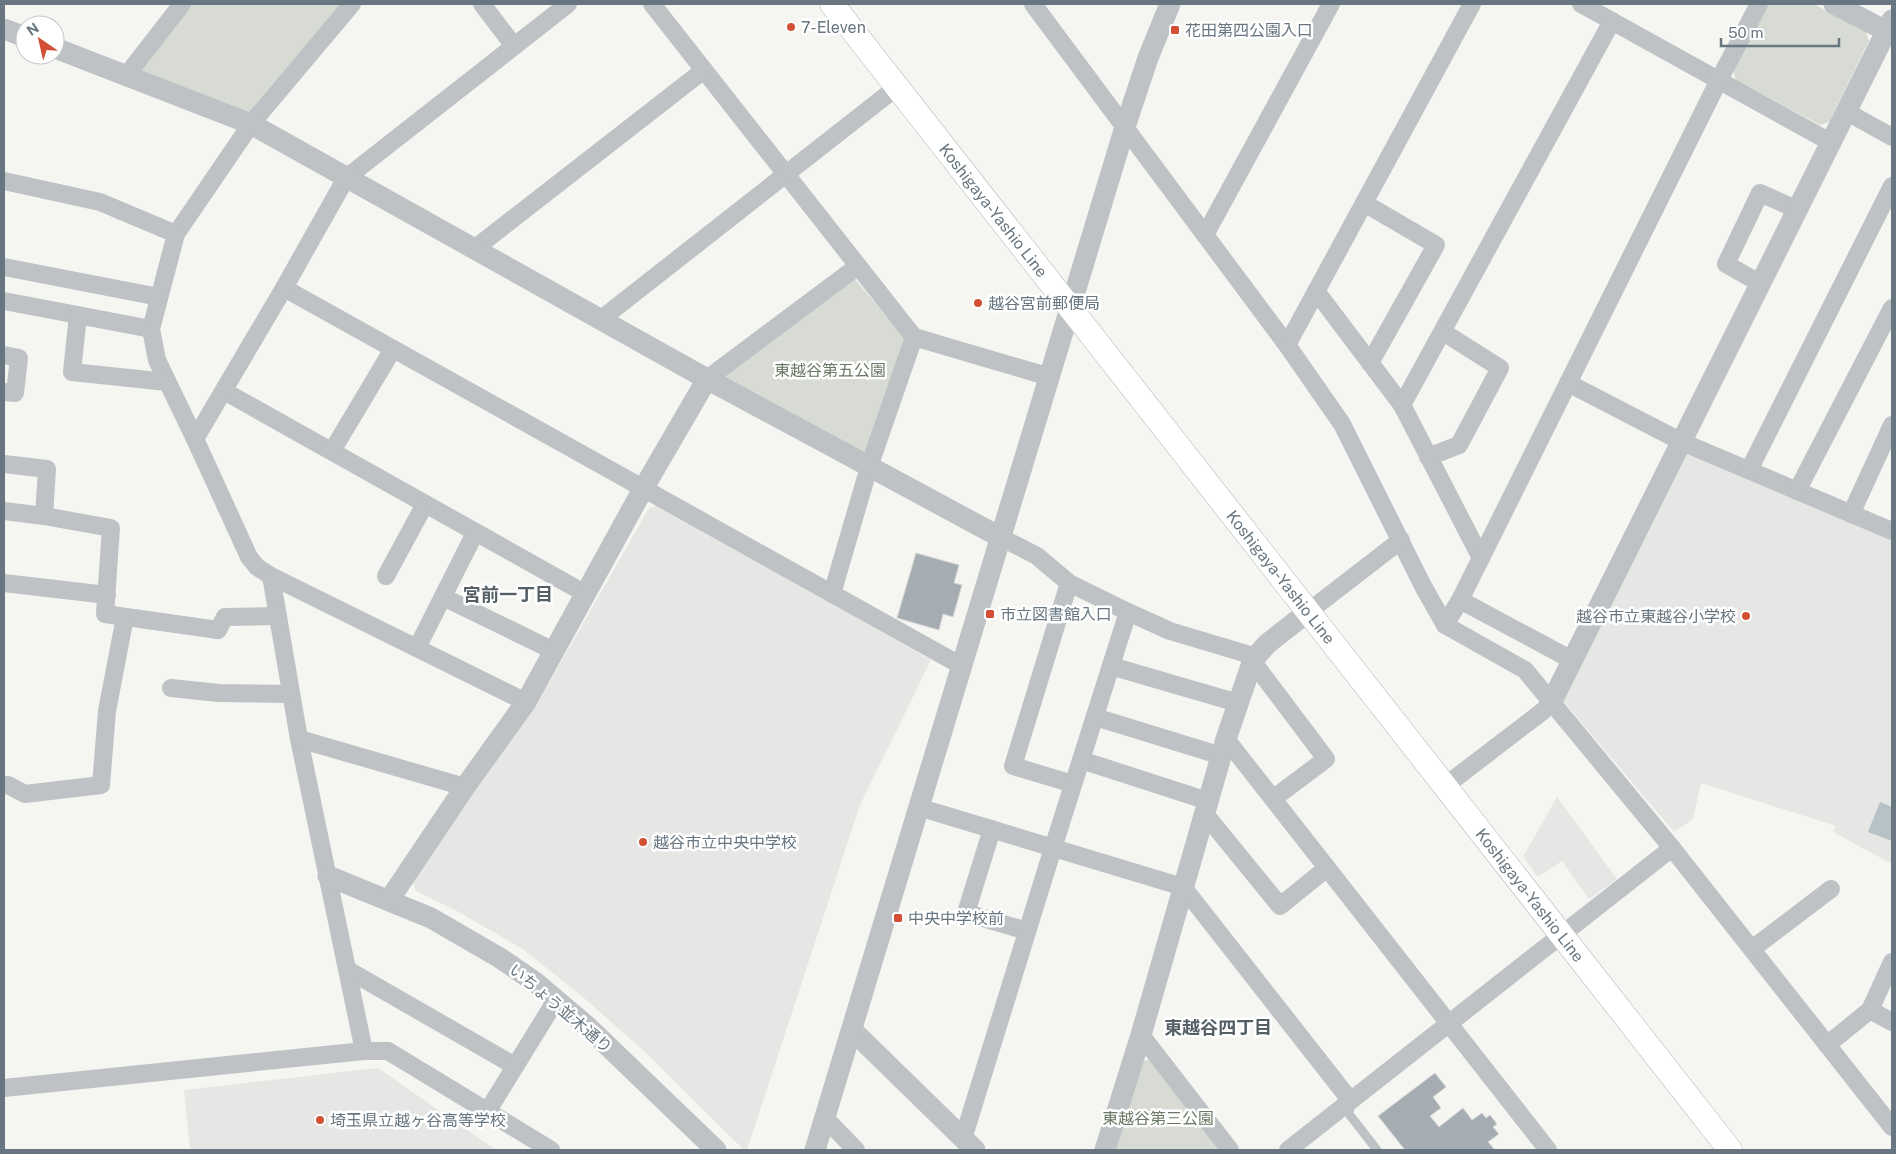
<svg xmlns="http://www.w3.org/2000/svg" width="1896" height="1154" font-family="'Public Sans','Noto Sans JP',sans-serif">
<rect width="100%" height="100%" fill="#f5f5f2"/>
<!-- built -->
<g fill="#e6e6e5">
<polygon points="1684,448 1892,535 1892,864 1833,832 1836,826 1701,783 1693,819 1674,832 1559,696"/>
<polygon points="658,505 931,660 860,805 747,1150 744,1150 646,1053 584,998 524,950 457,911 416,891 412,880 537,704 649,508"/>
<polygon points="1557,797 1617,879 1589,899 1562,861 1538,877 1523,857"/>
<polygon points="378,1068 496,1150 190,1150 184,1090"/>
</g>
<!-- green -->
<g fill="#d7dbd3">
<polygon points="187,4 345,4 250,116 135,71"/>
<polygon points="1768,4 1814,4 1866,32 1869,41 1829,122 1820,125 1736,80 1733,71"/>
<polygon points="853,277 906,339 865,458 718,378"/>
<polygon points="1153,1059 1225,1150 1114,1150 1140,1061"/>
</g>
<!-- water -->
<polygon fill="#b6c2c5" points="1880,802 1892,807 1892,841 1868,832"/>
<!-- building -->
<g fill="#a6adb2" stroke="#d6d6d4">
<polygon points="916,553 959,565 954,583 962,585 953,617 943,614 939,630 897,618"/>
<polygon points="1435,1073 1446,1087 1433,1097 1441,1108 1430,1116 1439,1127 1463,1108 1472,1120 1482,1113 1486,1118 1490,1115 1497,1124 1493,1127 1499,1134 1488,1142 1495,1150 1405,1150 1378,1116"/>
</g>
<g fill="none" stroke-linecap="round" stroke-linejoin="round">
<defs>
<g id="secondary">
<path id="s1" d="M832,4L1730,1150"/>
</g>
</defs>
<!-- secondary casing -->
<use href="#secondary" stroke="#b1b6b9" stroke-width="25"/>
<!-- service -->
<polyline stroke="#bec2c5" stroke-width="9" points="1350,1103 1349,1114 1377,1150"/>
<!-- minor -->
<g stroke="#bec2c5" stroke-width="18">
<polyline points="352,4 251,124 176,234 151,329 157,360 195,439 249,557 257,567 271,576 299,739 364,1051"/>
<polyline points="482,4 514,46"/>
<polyline points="652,4 914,337 1050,377"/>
<polyline points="1033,4 1287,345 1342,424 1423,586 1445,625 1525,670 1672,848 1892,1127"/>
<polyline points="1581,4 1832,143"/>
<polyline points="126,76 182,4"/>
<polyline points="1847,112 1892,137"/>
<polyline points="4,181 100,202 176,234"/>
<polyline points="1364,203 1436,245 1370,363"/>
<polyline points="1205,235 1331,4"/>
<polyline points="474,249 704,70"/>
<polyline points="4,267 159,297"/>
<polyline points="1761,284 1726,264 1760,193 1798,210"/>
<polyline points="284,288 960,665"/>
<polyline points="1316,291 1402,405 1481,558"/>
<polyline points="4,301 151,329"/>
<polyline points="78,315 72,372 167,382"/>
<polyline points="600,320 897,87"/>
<polyline points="1287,345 1472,4"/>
<polyline points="4,355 19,358 15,393 4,392"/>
<polyline points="707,379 858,266"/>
<polyline points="1568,383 1682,442 1892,531"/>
<polyline points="224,391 586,594"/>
<polyline points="1402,405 1612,21"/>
<polyline points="195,439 284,288 346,178 568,4"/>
<polyline points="332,451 393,349"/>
<polyline points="1428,457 1459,445 1500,368 1443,332"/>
<polyline points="4,464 47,469 44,516"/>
<polyline points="1749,470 1892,186"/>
<polyline points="1797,491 1892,308"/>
<polyline points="4,511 44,516 111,528 105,614 218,630 225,617 278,616"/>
<polyline points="1851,514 1892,425"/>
<polyline points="1000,537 1037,556 1069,583 1128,612 1170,631 1247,654 1326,759 1274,798"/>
<polyline points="271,576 526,702"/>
<polyline points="386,576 425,504"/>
<polyline points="4,583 107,595"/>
<polyline points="1069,583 1013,766 1073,784"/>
<polyline points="832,594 869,467 914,337"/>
<polyline points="443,597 554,651"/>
<polyline points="1460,600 1572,660"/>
<polyline points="1309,611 1401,540"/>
<polyline points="1445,625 1460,600 1719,80 1759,4"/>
<polyline points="417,648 475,533"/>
<polyline points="1111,666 1238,703"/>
<polyline points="171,688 219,693 291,694"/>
<polyline points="1095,717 1222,756"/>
<polyline points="299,739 465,787"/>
<polyline points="1226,739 1548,1150"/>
<polyline points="1081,760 1208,801"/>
<polyline points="4,785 8,785 25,794 101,785 107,711 125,617"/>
<polyline points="1445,786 1543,711 1551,703"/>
<polyline points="918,807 1183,887 1350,1100"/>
<polyline points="1205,814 1280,906 1327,868"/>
<polyline points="992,829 966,913 1027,931"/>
<polyline points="1752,949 1831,889"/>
<polyline points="348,970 515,1066"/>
<polyline points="1870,1010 1892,1022"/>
<polyline points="1141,1035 1230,1150"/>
<polyline points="1827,1045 1870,1010 1892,962"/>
<polyline points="4,1088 364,1051 388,1051 551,1150"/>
<polyline points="487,1112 556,1000"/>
<polyline points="825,1118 856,1150"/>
<polyline points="963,1139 1053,848 1128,612"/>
<polyline points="1288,1150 1672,848"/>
</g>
<!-- tertiary -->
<g stroke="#bec2c5" stroke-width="21">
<polyline points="1834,4 1892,34"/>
<polyline points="4,29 25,37"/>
<polyline points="55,48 251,124 707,379 1000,537"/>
<polyline points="1551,703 1892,20"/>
<polyline points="328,876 431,918 500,958 535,982 588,1027 716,1150"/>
<polyline points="389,900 465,787 526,702 643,489 707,379"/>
<polyline points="852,1030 975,1150"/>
<polyline points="815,1150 1125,127 1148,58 1170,4"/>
<polyline points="1105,1150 1141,1035 1226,739 1253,660 1267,644 1309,611"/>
</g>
<!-- secondary -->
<use href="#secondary" stroke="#fff" stroke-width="24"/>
</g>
<!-- markers -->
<g fill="#d24f35" stroke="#fff" stroke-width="2">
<circle cx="791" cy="27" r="5"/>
<rect x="1170" y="25" width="10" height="10" rx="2.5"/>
<circle cx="978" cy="303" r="5"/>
<rect x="985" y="609" width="10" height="10" rx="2.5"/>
<circle cx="1746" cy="616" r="5"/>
<circle cx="643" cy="842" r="5"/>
<rect x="893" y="913" width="10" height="10" rx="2.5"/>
<circle cx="320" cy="1120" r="5"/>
</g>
<g text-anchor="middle" stroke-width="5" stroke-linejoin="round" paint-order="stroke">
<!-- poi labels -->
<g font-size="16" fill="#677680" stroke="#fff" text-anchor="start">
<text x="801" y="33">7-Eleven</text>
<text x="1185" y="36">花田第四公園入口</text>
<text x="988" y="309">越谷宮前郵便局</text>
<text x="1000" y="620">市立図書館入口</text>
<text x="1736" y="622" text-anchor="end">越谷市立東越谷小学校</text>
<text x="653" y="848">越谷市立中央中学校</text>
<text x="908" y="924">中央中学校前</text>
<text x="330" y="1126">埼玉県立越ヶ谷高等学校</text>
</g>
<!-- street labels -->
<g font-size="16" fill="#677680" stroke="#fff">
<text dy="6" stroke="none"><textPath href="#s1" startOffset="262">Koshigaya-Yashio Line</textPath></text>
<text dy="6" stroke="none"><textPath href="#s1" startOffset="728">Koshigaya-Yashio Line</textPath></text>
<text dy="6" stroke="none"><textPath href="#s1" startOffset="1132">Koshigaya-Yashio Line</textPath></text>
<text transform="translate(561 1008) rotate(40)" y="6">いちょう並木通り</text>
</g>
<!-- park labels -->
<g font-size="16" fill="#6a7865" stroke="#fff">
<text x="830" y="376">東越谷第五公園</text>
<text x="1158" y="1124">東越谷第三公園</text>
</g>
<!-- neighbourhood labels -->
<g font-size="18" font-weight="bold" fill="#545f66" stroke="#fff">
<text x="508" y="601">宮前一丁目</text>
<text x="1218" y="1034">東越谷四丁目</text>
</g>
</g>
<!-- border -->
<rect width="1896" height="1154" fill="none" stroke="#677680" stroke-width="10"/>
<!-- north arrow -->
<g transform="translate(40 40) rotate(326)"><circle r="24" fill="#ffffff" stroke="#c2c8cc"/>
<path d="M0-4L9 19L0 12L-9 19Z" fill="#d24f35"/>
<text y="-8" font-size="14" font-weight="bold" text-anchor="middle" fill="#677680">N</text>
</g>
<!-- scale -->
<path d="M1721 38v8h118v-8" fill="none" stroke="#677680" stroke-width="2.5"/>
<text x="1728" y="38" font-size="15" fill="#677680" stroke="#ffffff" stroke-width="4" paint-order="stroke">50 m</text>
</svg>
